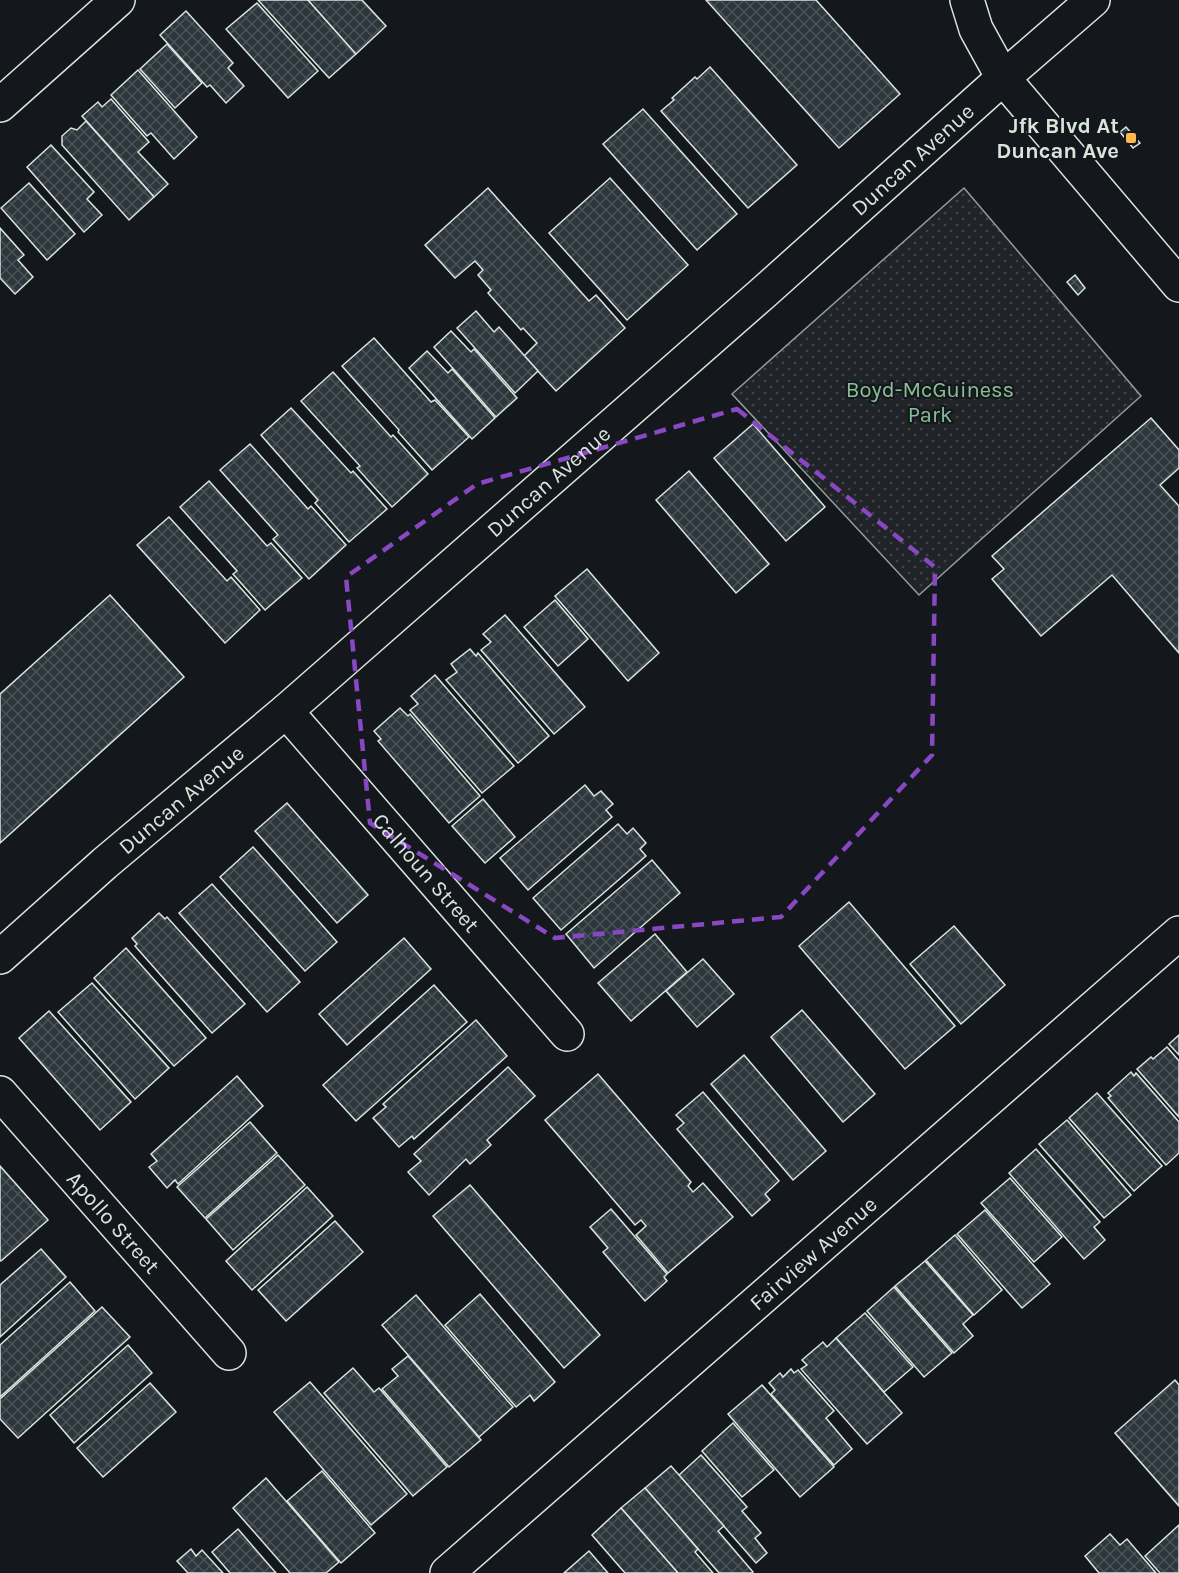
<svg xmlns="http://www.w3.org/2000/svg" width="1179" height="1573" font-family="Karla,sans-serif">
<defs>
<pattern id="park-dots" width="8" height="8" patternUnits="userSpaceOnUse" patternTransform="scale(1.5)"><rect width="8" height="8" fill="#202428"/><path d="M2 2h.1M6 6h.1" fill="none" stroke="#404447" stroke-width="1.8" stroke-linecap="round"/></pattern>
<pattern id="building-cross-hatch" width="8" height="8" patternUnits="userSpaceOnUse" patternTransform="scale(1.5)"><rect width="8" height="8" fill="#2c363c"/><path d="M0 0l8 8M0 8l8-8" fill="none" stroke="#4a5358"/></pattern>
</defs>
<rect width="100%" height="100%" fill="#14181c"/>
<!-- park -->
<polygon fill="url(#park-dots)" stroke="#939e99" stroke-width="1.5" points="964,188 1141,396 919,595 732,394"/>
<!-- building -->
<g fill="url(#building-cross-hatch)" stroke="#d8e6dc" stroke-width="1.5">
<polygon points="258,0 308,0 356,54 329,78"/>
<polygon points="308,0 362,0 386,26 356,54"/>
<polygon points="706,0 816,0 900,94 839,148"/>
<polygon points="257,3 318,71 288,98 226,29"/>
<polygon points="186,11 233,63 228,68 244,86 226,103 210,85 207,87 160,35"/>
<polygon points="167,44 202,83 175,108 140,69"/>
<polygon points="710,67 797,165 748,208 661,111 674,100 672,98 695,77 697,79"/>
<polygon points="138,70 197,137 174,159 151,133 147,136 111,95"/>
<polygon points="111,99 149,142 138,152 168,184 154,197 82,116 98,102 102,107"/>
<polygon points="643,109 737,214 697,250 603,144"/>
<polygon points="86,121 154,197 129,220 62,145 62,136 71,128 77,130"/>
<polygon points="1126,127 1140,143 1133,148 1120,132"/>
<polygon points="51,145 94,192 87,199 102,215 84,232 27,167"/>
<polygon points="610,178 688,265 627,320 549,233"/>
<polygon points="29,183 75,234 47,260 1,208"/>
<polygon points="488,188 589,301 596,295 625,328 556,391 524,356 537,343 523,328 521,330 488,293 491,290 478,275 483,270 475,261 455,278 425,245"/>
<polygon points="0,228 24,255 18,260 33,277 15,294 0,278"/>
<polygon points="1075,275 1085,288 1078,295 1067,282"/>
<polygon points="476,311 494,332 499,327 538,371 515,393 457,328"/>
<polygon points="451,331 471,352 474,349 517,398 496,417 434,347"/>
<polygon points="374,338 431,402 435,400 469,437 432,470 398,432 399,430 342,366"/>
<polygon points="427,351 448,373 452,369 495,418 472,439 409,368"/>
<polygon points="333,372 391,437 393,435 428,474 392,507 357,468 360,466 301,401"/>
<polygon points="291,408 351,473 353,471 387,509 349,542 315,503 318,500 261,435"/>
<polygon points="1151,418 1179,450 1179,468 1160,485 1179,506 1179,653 1112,575 1041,636 992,579 1004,569 992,556"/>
<polygon points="753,424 825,507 786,541 714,458"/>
<polygon points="250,444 308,509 311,506 346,545 309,579 273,539 278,535 220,470"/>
<polygon points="689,471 769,564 736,593 656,500"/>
<polygon points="209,481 267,546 271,543 302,578 265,610 233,574 237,571 180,507"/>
<polygon points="169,517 227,581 231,577 260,610 225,643 137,545"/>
<polygon points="587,569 659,653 628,681 555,596"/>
<polygon points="110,595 184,677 0,843 0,694"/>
<polygon points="555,600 588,639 558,666 524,627"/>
<polygon points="505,615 585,707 554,734 481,650 491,642 483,634"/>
<polygon points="470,649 476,656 478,653 549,736 518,763 446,680 457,672 451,664"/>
<polygon points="435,675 514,766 482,793 410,710 418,704 411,696"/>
<polygon points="400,708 408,716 410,714 480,796 449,823 378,741 381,739 374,731"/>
<polygon points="585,785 594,796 601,791 613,804 606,810 612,817 528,890 500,858"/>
<polygon points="483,799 515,837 485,863 452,826"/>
<polygon points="287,803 368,895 337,923 255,831"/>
<polygon points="618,824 627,834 633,828 646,843 640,849 646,856 561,930 533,898"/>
<polygon points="253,847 337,942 305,971 220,877"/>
<polygon points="652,860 680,893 594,968 566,934"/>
<polygon points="212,884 300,982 267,1012 179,913"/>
<polygon points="849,902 955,1026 905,1069 799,946"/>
<polygon points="159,913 165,919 167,917 245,1004 212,1033 135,946 137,944 132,938"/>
<polygon points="954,926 1005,985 961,1024 910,964"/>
<polygon points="655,934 687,972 631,1021 598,983"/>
<polygon points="404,938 431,969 347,1045 319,1014"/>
<polygon points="126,948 206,1038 174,1066 94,978"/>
<polygon points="703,959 734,994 697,1027 666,991"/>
<polygon points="92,983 169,1068 135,1099 58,1012"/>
<polygon points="434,985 467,1022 356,1121 323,1085"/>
<polygon points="802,1010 875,1094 843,1122 771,1037"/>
<polygon points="49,1011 131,1102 100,1130 19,1038"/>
<polygon points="476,1020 507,1056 414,1139 412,1136 399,1147 373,1118 386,1107 383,1104"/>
<polygon points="1179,1035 1179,1055 1169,1044"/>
<polygon points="1167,1047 1179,1061 1179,1117 1137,1069 1151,1057 1153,1059"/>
<polygon points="744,1055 826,1151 793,1180 711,1084"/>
<polygon points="508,1067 535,1096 487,1140 491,1145 470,1164 466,1159 429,1195 408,1172 421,1161 414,1154"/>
<polygon points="1131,1072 1134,1076 1136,1073 1179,1122 1179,1153 1166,1165 1108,1098 1111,1096 1108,1093"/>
<polygon points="598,1074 691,1182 688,1186 693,1192 703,1183 733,1217 668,1273 636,1235 646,1226 641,1220 635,1225 545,1120"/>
<polygon points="237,1076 263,1106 178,1184 175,1180 167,1188 149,1167 157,1161 151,1154"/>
<polygon points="703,1092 779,1181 765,1194 770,1200 752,1216 677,1129 684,1123 676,1115"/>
<polygon points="1097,1093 1162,1166 1134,1191 1069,1118"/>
<polygon points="1067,1120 1131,1195 1104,1218 1039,1144"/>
<polygon points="250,1122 277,1153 205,1218 177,1187"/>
<polygon points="1036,1149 1100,1222 1094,1227 1105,1240 1084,1259 1009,1173"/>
<polygon points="278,1155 305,1185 233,1250 206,1219"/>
<polygon points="0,1166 48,1220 1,1261 0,1260"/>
<polygon points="1010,1178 1062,1237 1034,1262 981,1203"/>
<polygon points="470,1185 600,1335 564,1368 433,1216"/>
<polygon points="307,1187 333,1216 252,1290 226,1261"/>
<polygon points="611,1209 667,1274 664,1277 667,1281 645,1301 603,1252 608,1248 590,1227"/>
<polygon points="985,1210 1050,1284 1022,1308 957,1234"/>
<polygon points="335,1221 363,1252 286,1321 258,1290"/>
<polygon points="955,1235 1002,1290 974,1315 926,1260"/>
<polygon points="41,1249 66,1277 0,1337 0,1285"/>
<polygon points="925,1261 973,1315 963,1324 973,1336 954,1353 895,1286"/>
<polygon points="70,1282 95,1311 0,1397 0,1345"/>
<polygon points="894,1287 952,1353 924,1377 867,1311"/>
<polygon points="480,1294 555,1382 534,1401 530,1395 516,1407 445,1325"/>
<polygon points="416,1295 513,1407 479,1437 382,1325"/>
<polygon points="102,1307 130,1337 18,1438 0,1419 0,1399"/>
<polygon points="865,1313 913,1367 884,1392 836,1338"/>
<polygon points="836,1338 902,1413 867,1444 801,1369 807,1365 802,1360 823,1342 827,1347"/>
<polygon points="128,1345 152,1373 74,1443 50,1415"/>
<polygon points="408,1356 481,1440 449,1467 382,1389 398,1376 392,1369"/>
<polygon points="353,1368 374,1392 379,1388 447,1467 413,1496 324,1393"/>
<polygon points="791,1369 794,1373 798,1370 834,1411 826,1418 852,1449 834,1465 771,1394 775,1390 769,1383 780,1373 783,1377"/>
<polygon points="1175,1380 1179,1385 1179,1506 1115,1433"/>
<polygon points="310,1382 407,1494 371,1525 274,1412"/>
<polygon points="150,1383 176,1412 103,1477 77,1448"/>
<polygon points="762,1385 834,1467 800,1497 728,1414"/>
<polygon points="733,1423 774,1470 742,1497 702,1451"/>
<polygon points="701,1455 747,1507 742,1511 761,1533 755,1538 767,1553 756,1563 679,1475"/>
<polygon points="671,1466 724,1526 718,1531 753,1572 752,1573 719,1573 645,1488"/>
<polygon points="322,1471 375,1533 341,1563 287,1501"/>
<polygon points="266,1478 339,1562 326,1573 290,1573 233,1508"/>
<polygon points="645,1488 698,1549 695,1552 713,1573 678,1573 621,1508"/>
<polygon points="621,1508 678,1573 625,1573 592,1535"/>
<polygon points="1179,1525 1179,1573 1160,1573 1145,1556"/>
<polygon points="238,1529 276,1573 230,1573 212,1552"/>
<polygon points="1110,1534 1120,1545 1127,1539 1156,1573 1099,1573 1085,1556"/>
<polygon points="191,1549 196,1556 202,1550 223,1573 188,1573 177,1561"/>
<polygon points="589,1551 608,1573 564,1573"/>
</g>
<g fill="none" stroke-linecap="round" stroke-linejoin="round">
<defs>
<g id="street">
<path id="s1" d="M286,711L567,1034"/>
<path id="s2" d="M0,1093L229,1353"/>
<path id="s3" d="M447,1573L1179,933"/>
</g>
<g id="secondary">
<polyline points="0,105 118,0"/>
<path id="s4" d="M0,957L105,863L286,711L763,293L1003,78L1093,0"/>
</g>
<polyline id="primary" points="967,0 976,29 1003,78 1179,285"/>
</defs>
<!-- street casing -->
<use href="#street" stroke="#d8e6dc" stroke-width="36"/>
<!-- secondary casing -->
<use href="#secondary" stroke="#d8e6dc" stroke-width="36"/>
<!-- primary casing -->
<use href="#primary" stroke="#d8e6dc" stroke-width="36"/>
<!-- street -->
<use href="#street" stroke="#14181c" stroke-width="33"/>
<!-- secondary -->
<use href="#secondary" stroke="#14181c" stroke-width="33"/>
<!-- primary -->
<use href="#primary" stroke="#14181c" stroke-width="33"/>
</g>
<!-- marked area -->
<path fill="none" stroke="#8948c3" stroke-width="4.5" stroke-dasharray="12 8" stroke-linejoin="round" d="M737,409L935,567L932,755L781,917L555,938L370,823L346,577L477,484Z"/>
<!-- markers -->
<rect fill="#ffb74d" stroke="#14181c" stroke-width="2" x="1125" y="132" width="12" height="12" rx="3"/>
<g text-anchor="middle" stroke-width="4.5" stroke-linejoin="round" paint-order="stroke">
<!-- poi labels -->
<g font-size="22" font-weight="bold" fill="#d8e6dc" stroke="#14181c" text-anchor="end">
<text x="1119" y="133">Jfk Blvd At<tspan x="1119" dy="25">Duncan Ave</tspan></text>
</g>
<!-- street labels -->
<g font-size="22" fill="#d8e6dc" stroke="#14181c">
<text dy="8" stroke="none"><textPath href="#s4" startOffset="1212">Duncan Avenue</textPath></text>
<text dy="8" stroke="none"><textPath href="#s4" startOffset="726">Duncan Avenue</textPath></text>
<text dy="8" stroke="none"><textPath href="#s4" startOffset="240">Duncan Avenue</textPath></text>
<text dy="8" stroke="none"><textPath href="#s1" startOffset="214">Calhoun Street</textPath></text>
<text dy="8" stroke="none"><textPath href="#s2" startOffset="172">Apollo Street</textPath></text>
<text dy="8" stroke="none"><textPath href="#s3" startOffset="486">Fairview Avenue</textPath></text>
</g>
<!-- park labels -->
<g font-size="22" fill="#8ac095" stroke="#14181c">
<text x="930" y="397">Boyd-McGuiness<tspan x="930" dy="25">Park</tspan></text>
</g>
</g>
</svg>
